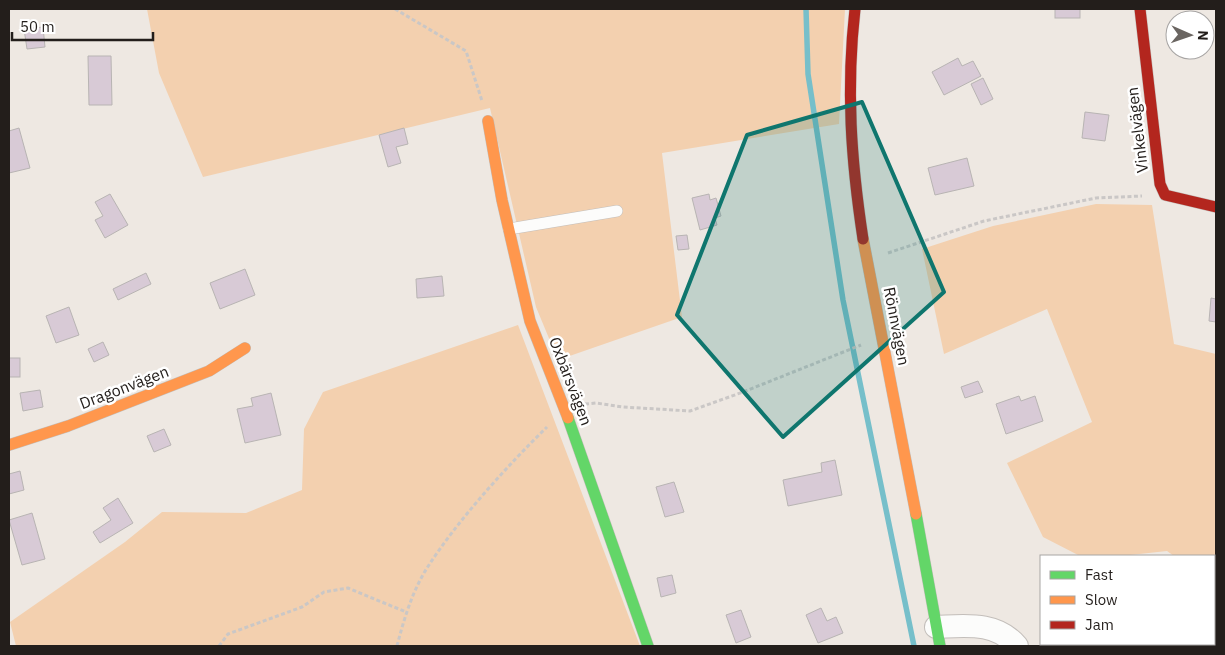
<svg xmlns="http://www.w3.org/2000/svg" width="1225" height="655" font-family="'IBM Plex Sans',sans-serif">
<rect width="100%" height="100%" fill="#eee8e2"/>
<!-- green -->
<g fill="#f3d0af">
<polygon points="147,9 845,9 839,124 662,153 682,317 558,360 536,307 490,108 203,177 159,73"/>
<polygon points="1096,204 1152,205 1174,344 1216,354 1216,646 1210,646 1209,644 1214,644 1214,556 1174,556 1167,551 1121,556 1080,556 1043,537 1007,463 1092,422 1047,309 944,354 922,249 993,226"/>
<polygon points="518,325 640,646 16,646 10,622 125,542 162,512 246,513 302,490 304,429 323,392"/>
</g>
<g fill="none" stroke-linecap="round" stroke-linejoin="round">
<!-- stream -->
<polyline stroke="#76bfca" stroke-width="5.5" points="806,9 808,74 843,300 914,646"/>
</g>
<!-- building -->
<g fill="#d8cad6" stroke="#b8b4b3">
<rect x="1055" y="9" width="25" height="9"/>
<polygon points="43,27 45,47 27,49 24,29"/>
<polygon points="88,56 111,56 112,105 89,105"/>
<polygon points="958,58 962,66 973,61 981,76 944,95 932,72"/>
<polygon points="983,78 993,99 981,105 971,84"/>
<polygon points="1085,112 1109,115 1105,141 1082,138"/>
<polygon points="19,128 30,168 9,173 9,131"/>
<polygon points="404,128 408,144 396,147 401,163 388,167 379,135"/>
<polygon points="967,158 974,186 935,195 928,168"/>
<polygon points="110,194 128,225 105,238 95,220 103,216 95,202"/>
<polygon points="709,194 710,200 716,198 721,216 715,218 717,225 700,230 692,198"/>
<polygon points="687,235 689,249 678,250 676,236"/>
<polygon points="245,269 255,295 220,309 210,283"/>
<polygon points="146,273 151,284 118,300 113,289"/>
<polygon points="442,276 444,296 417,298 416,279"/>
<polygon points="1211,298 1216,299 1216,322 1209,321"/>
<polygon points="69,307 79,335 56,343 46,316"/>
<polygon points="103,342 109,355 94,362 88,349"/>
<rect x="9" y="358" width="11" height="19"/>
<polygon points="978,381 983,392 965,398 961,387"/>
<polygon points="40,390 43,407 23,411 20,393"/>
<polygon points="271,393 281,435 245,443 237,409 253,406 251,398"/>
<polygon points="1019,396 1021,401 1035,396 1043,421 1006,434 996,404"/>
<polygon points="164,429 171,445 154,452 147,436"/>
<polygon points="835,460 842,495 788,506 783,480 822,472 821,463"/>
<polygon points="20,471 24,490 9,494 9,474"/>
<polygon points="674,482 684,512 665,517 656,487"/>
<polygon points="118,498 133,523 100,543 93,532 111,520 103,508"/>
<polygon points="32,513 45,559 22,565 9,520"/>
<polygon points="672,575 676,593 661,597 657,578"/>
<polygon points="821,608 827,621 836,617 843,633 818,643 806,615"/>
<polygon points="741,610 751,637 736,643 726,615"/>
</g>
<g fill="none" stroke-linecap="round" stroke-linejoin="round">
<defs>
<polyline id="lane" points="509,229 617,211"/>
<path id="street" d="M936,627C965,626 996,621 1017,646"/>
<g id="fast">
<polyline points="568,418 648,646"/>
<polyline points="916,514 940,646"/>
</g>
<g id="slow">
<polyline points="488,121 502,200 530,321 568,418"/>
<polyline points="863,239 916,514"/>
<polyline points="9,445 68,426 209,371 245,348"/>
</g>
<g id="jam">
<path d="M855,9C846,89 851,160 863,239"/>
<polyline points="1140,9 1160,184 1165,195 1216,207"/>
</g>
</defs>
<!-- lane casing -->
<use href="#lane" stroke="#c3beba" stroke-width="12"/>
<!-- street casing -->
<use href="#street" stroke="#c3beba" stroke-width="24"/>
<!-- fast casing -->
<use href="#fast" stroke="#c3beba" stroke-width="12"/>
<!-- slow casing -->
<use href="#slow" stroke="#c3beba" stroke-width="12"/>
<!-- jam casing -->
<use href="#jam" stroke="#c3beba" stroke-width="12"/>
<!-- path -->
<g stroke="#cac7c6" stroke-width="3" stroke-dasharray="4 2.5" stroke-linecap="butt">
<polyline points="395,9 466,51 482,101"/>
<polyline points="888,253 984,221 1096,198 1142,196"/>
<polyline points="585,404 596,403 623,407 690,411 743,392 861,345"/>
<polyline points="219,646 228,634 302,607 324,592 348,588 406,612"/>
<path d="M397,646C404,619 412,592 427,568C457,521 507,466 547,427"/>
</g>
<!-- lane -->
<use href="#lane" stroke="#fcfcfb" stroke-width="11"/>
<!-- street -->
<use href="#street" stroke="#fcfcfb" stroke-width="22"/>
<!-- fast -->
<use href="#fast" stroke="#63d668" stroke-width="11"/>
<!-- slow -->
<use href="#slow" stroke="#ff974d" stroke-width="11"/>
<!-- jam -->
<use href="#jam" stroke="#b3261e" stroke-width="11"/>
</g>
<!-- marked area -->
<path fill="#0f766e" fill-opacity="0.2" stroke="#0f766e" stroke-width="4" stroke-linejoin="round" d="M862,102L944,292L783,437L677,315L747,135Z"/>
<g text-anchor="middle" stroke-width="5" stroke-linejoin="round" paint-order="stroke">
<!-- street labels -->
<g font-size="16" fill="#231e1b" stroke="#fff">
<text transform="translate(1137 130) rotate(-97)" y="6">Vinkelvägen</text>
<text transform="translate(897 326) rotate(79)" y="6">Rönnvägen</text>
<text transform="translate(571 381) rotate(69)" y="6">Oxbärsvägen</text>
<text transform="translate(124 387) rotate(-21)" y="6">Dragonvägen</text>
</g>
</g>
<!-- border -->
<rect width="1225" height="655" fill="none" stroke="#231e1b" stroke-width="20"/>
<!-- legend -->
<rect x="1040" y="555" width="175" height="90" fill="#ffffff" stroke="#a7a5a4"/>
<rect x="1050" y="571" width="25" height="8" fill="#63d668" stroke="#a7a5a4"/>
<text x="1085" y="580" font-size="15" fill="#231e1b">Fast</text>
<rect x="1050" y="596" width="25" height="8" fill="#ff974d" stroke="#a7a5a4"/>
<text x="1085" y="605" font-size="15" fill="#231e1b">Slow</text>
<rect x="1050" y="621" width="25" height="8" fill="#b3261e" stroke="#a7a5a4"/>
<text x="1085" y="630" font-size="15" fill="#231e1b">Jam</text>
<!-- north arrow -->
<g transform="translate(1190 35) rotate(92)"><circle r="24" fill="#ffffff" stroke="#a7a5a4"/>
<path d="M0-4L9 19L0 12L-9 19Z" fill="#6a6561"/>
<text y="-8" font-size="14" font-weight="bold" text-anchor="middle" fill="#231e1b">N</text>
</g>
<!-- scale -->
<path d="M12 32v8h141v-8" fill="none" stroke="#231e1b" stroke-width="2.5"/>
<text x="20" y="32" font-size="15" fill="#231e1b" stroke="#ffffff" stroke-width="4" paint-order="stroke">50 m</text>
</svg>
